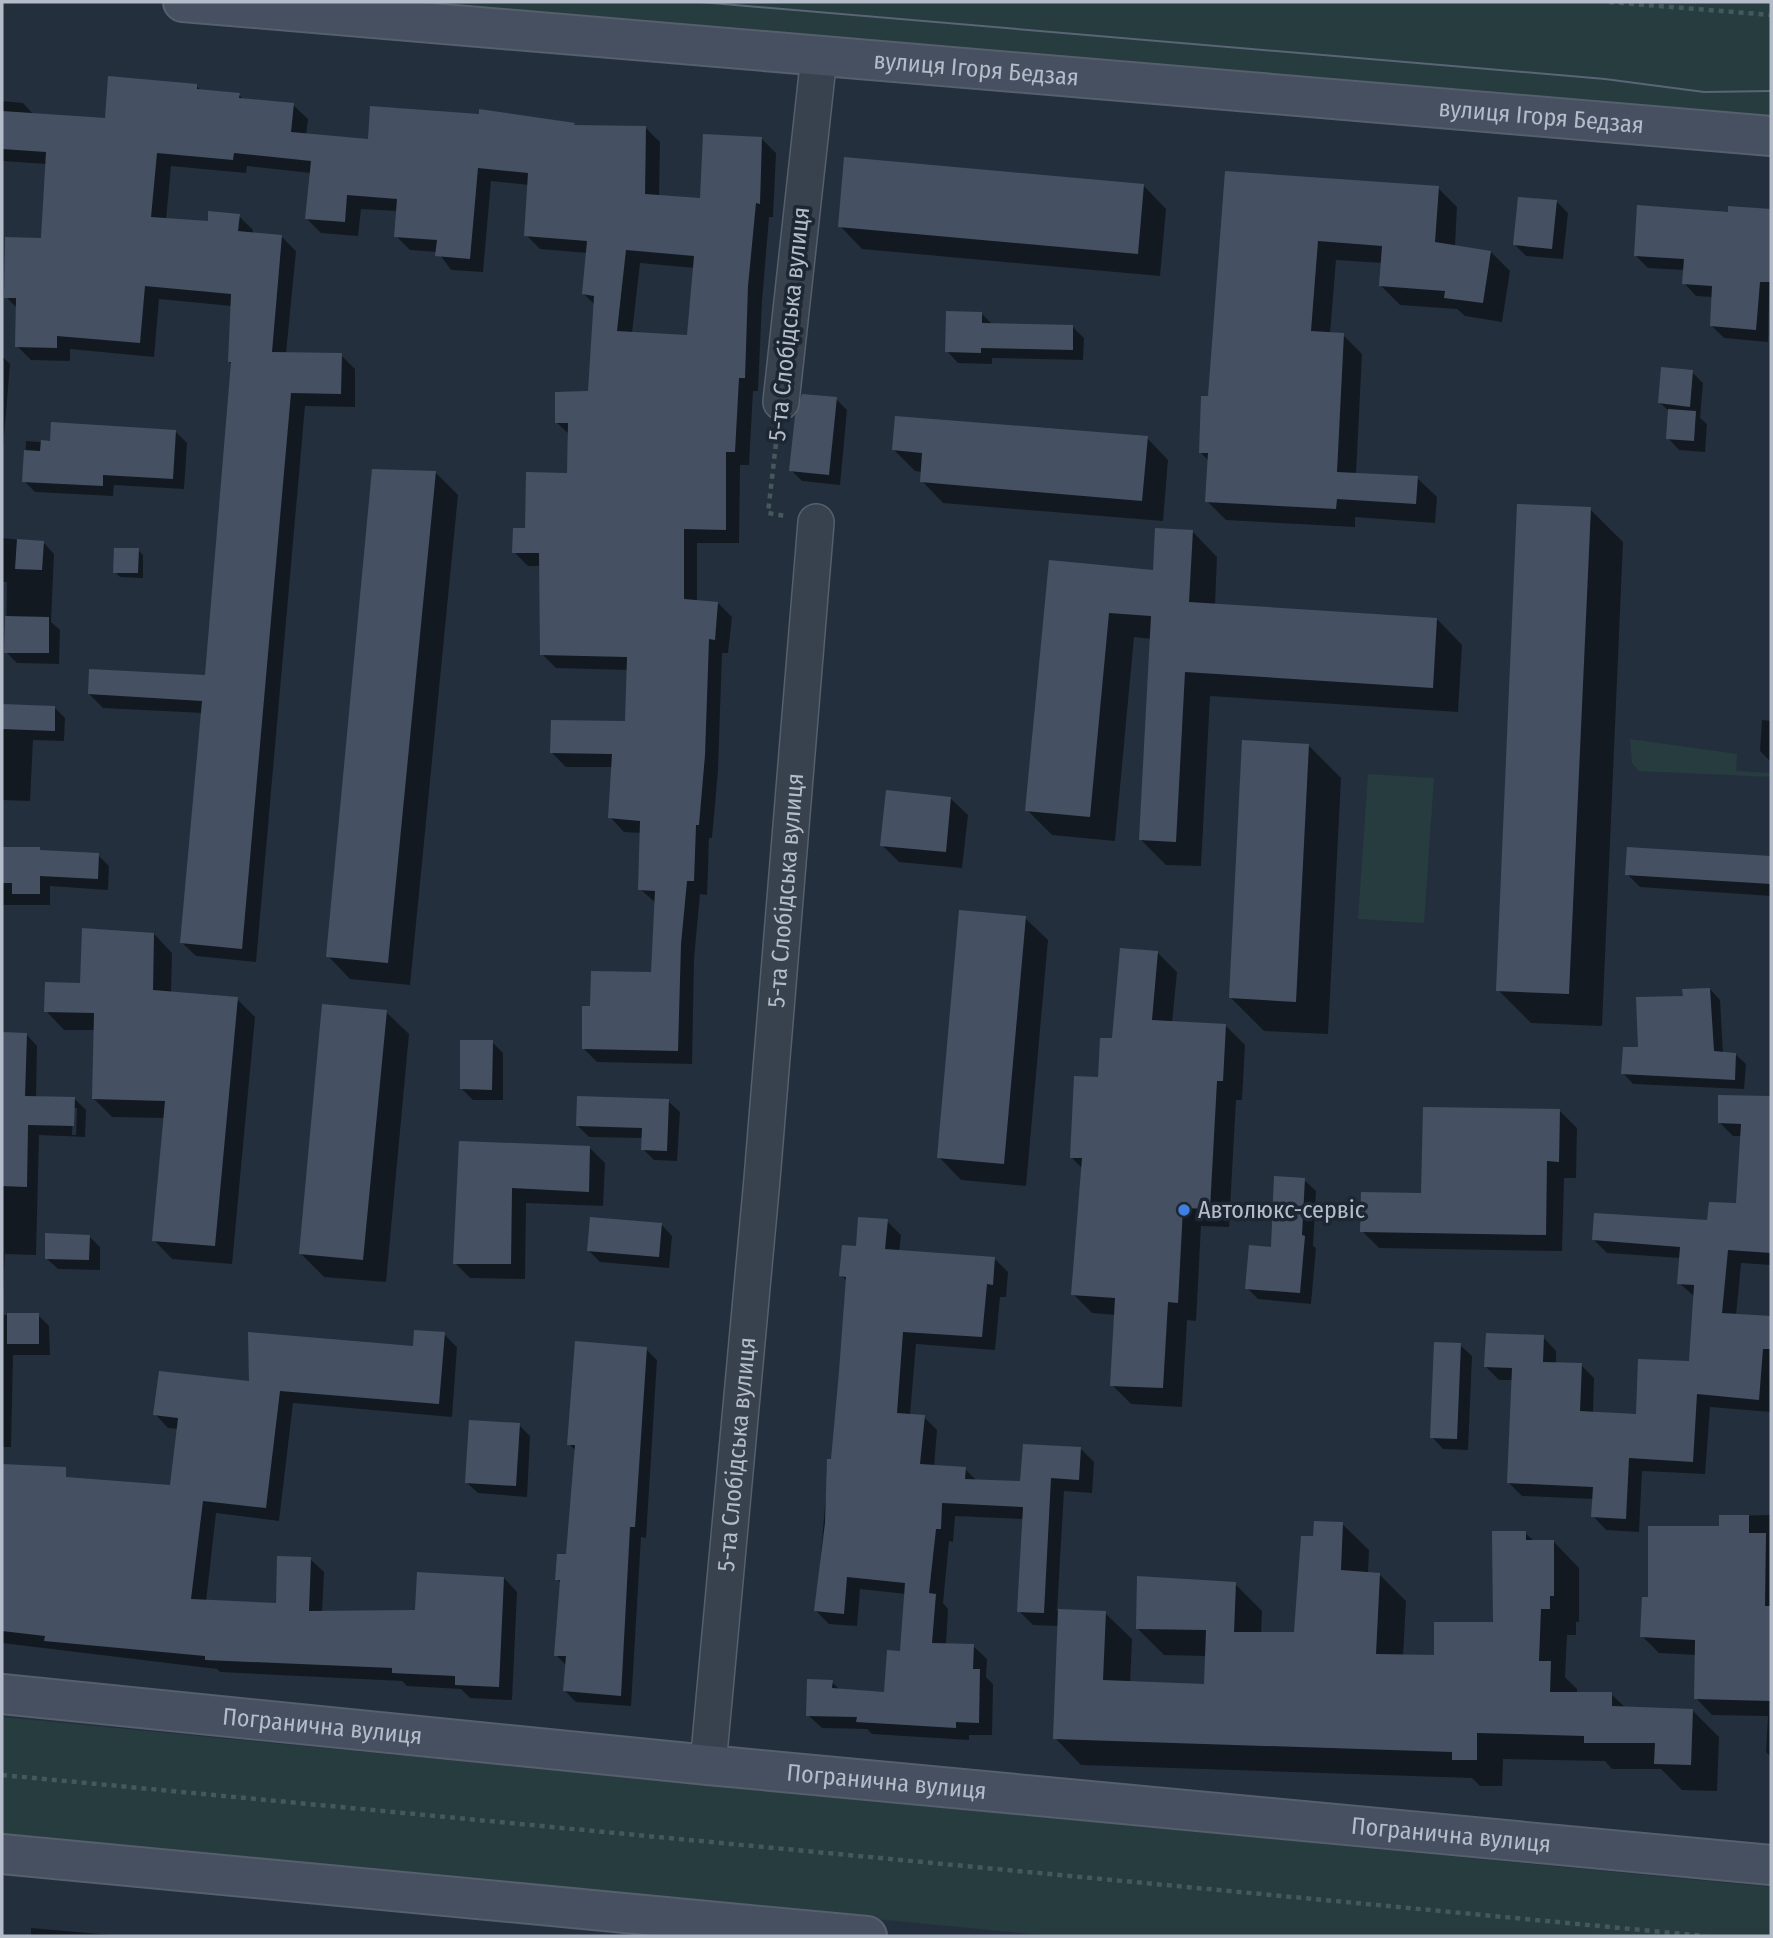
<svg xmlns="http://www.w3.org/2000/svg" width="1773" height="1938" font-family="'Fira Sans Condensed',sans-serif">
<rect width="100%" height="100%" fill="#242f3e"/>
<!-- green -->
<g fill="#263c3f">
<polygon points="382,2 1771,2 1771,123"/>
<polygon points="1630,739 1737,754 1736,771 1771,773 1771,777 1639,771 1632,763"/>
<polygon points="1368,774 1434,778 1424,923 1358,919"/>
<polygon points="2,1717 1771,1887 1771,1936 1051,1936 2,1834"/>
</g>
<!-- shadow -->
<g fill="#0007" fill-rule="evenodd">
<path d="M196,85L202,92L239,95L244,100L293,105L308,119L306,135L369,141L574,124L577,127L646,128L660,142L659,197L702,200L762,139L776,153L773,217H769L762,301L758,391H753L749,465H740L739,543H697V601L718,603L732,617L728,653H722L718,770L712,838H709L707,895L700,894L694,959L692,1064L597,1062L583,1048L592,1008L653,974L656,903L640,889L642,833L624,832L610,817L613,767H566L552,753L627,723L629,670L556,668L542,654L541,566H528L514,552L527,529L569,474L570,435L557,423L590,393L595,305L584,294L588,253L540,249L526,235L529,185L491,181L483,272L451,270L438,252L410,250L396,236L397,211L361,209L358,236L321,233L307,219L311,173L247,166L246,173L171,166L166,220L209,223L239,216L253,230L252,234L282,237L296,251L286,354L341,355L355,369V407L305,406L256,962L196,956L181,942L203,713L103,708L89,694L206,677L233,365L229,362L232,306L159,299L154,357L70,349V361L31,360L17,346L18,309L6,297L43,240L47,164L2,161V101L23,103L34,115L106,120ZM640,263L695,268L689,336L632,333Z"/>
<polygon points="1226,172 1438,188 1457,207 1455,247 1491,252 1510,271 1502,322 1465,316 1457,309 1400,305 1381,286 1383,263 1336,260 1330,334 1343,335 1362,354 1356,474 1417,478 1437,497 1435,523 1355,517 1355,527 1226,520 1207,501 1209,461 1200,452 1209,398"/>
<polygon points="1144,186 1166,209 1160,276 862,249 840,226"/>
<polygon points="1557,202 1568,213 1563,259 1526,256 1515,245"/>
<polygon points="1730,208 1771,211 1768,342 1724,338 1712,326 1713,297 1696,296 1684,283 1685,270 1648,268 1636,256 1729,214"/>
<polygon points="981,313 993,325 1073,327 1084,338 1083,360 992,358 992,364 958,363 947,351"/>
<polygon points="2,356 10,364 2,461"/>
<polygon points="1692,372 1703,383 1700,418 1707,424 1705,452 1679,450 1668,438 1670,412 1660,403"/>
<polygon points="836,399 847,410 840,485 802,481 791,470"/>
<polygon points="176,432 187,443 184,489 114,485 113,496 35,492 24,481 26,441 52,443"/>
<polygon points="1147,438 1168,460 1163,521 943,503 922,481 922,472 915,471 894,450"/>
<polygon points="435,472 458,495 410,985 350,979 328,956"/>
<polygon points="1590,509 1623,542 1602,1026 1531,1023 1498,990"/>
<polygon points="1192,531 1217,557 1215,605 1437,619 1462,645 1458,712 1210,696 1201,866 1166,865 1141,840 1151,639 1134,637 1115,841 1052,835 1027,810 1050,562 1155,571"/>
<polygon points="2,538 43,542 54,554 51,622 60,630 59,664 17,663 6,652 7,582 2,582"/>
<polygon points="138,550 143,555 143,578 120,577 115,572"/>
<polygon points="2,669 2,706 55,708 65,718 64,741 33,740 30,801 2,800"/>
<polygon points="1762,720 1771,721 1771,762 1760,751"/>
<polygon points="1308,745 1341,778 1328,1034 1264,1031 1231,998"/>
<polygon points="950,798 968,815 962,868 899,862 882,845"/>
<polygon points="2,849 39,849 43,852 98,855 109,866 108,890 50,886 50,905 2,905"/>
<polygon points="1629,849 1771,858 1771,896 1640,887 1627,874"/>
<polygon points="1025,918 1048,940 1026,1186 961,1180 939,1157"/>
<polygon points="154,934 172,953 171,993 237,999 255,1017 232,1264 172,1259 154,1240 165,1118 112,1117 94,1099 96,1030 64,1030 46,1011"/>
<polygon points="1158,953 1177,972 1172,1023 1226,1026 1245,1045 1242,1100 1236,1100 1229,1227 1201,1226 1196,1321 1187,1320 1182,1407 1131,1404 1112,1385 1116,1315 1092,1313 1073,1294 1083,1169 1071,1157 1113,1040"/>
<polygon points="1710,989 1720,1000 1723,1054 1735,1054 1746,1064 1744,1089 1633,1084 1623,1073 1640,1049 1684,997"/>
<polygon points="386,1012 409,1034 386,1282 324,1277 301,1254"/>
<path d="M2,1034H26L37,1046L36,1098L75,1099L86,1110L85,1137L39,1135L36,1255L5,1254L2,1315H38L49,1326L50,1355H13L11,1447H2ZM73,1108H77L76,1135H72Z"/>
<polygon points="492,1042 503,1053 503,1100 473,1100 462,1089"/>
<polygon points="1720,1096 1771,1098 1771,1265 1741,1263 1736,1316 1771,1318 1771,1412 1710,1407 1705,1474 1642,1471 1639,1532 1606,1530 1593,1516 1594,1499 1522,1496 1509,1483 1513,1380 1499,1380 1486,1367 1543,1337 1556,1351 1556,1364 1581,1365 1594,1378 1593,1413 1638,1416 1691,1363 1695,1297 1679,1283 1681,1258 1607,1253 1594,1240 1709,1222 1737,1205 1742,1136 1733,1136 1720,1123"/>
<polygon points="668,1101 680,1112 677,1161 654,1160 643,1149 643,1138 589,1137 578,1126"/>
<polygon points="1560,1111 1577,1128 1576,1178 1564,1178 1562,1251 1379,1248 1362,1231"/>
<polygon points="461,1142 590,1148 605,1163 603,1206 526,1203 525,1279 470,1278 455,1263"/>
<polygon points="1304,1180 1316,1191 1313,1246 1316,1248 1311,1304 1258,1299 1247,1288 1272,1249"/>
<polygon points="887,1221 901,1235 899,1252 995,1259 1008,1272 1006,1297 1000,1297 995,1350 916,1344 910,1415 924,1417 937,1430 934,1467 965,1469 977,1481 1022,1483 1080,1448 1094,1462 1092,1493 1064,1491 1057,1611 1105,1613 1132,1639 1130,1683 1206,1686 1207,1656 1164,1655 1138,1629 1235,1584 1262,1611 1261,1634 1296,1634 1315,1538 1342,1524 1369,1550 1368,1574 1379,1574 1406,1601 1403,1656 1435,1657 1494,1623 1525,1533 1534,1541 1553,1541 1579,1568 1579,1622 1576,1622 1576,1635 1567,1635 1565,1677 1577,1689 1577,1694 1611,1694 1626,1708 1692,1710 1719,1737 1717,1791 1682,1790 1661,1769 1612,1769 1605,1761 1503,1759 1502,1786 1480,1786 1472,1778 1081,1765 1055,1738 1059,1626 1033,1625 1019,1611 1024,1519 955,1516 953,1542 949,1541 943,1603 948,1609 946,1645 973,1646 987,1659 986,1677 993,1684 992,1735 969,1735 969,1740 872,1734 867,1729 822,1728 808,1715 832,1682 841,1691 885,1694 901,1652 906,1594 860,1589 857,1626 829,1624 816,1611 829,1460 833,1461 847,1281 841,1275 857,1248"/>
<polygon points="661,1224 672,1236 669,1268 600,1262 589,1251"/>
<polygon points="89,1236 100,1247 100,1270 58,1269 46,1258"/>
<polygon points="444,1334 457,1347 452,1417 293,1403 279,1521 216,1513 206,1602 278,1605 310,1559 324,1572 322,1613 417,1612 504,1578 517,1592 512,1700 470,1698 461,1689 407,1686 402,1681 220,1672 217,1669 2,1643 2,1498 41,1503 172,1487 179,1429 168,1428 155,1414 250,1383 415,1348"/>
<polygon points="1460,1345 1472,1356 1468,1450 1443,1449 1432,1437"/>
<polygon points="646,1349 657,1360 646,1538 641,1537 631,1706 576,1702 565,1691 567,1666 556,1655 562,1584 557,1579 567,1556 576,1451 569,1444"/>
<polygon points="519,1425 530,1436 527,1497 478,1493 466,1482"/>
<polygon points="1771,1515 1771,1757 1766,1752 1768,1716 1712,1715 1696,1698 1697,1655 1659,1653 1642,1636 1650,1599 1721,1527 1721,1516"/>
<polygon points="31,1928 123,1936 31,1936"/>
</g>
<!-- building -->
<g fill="#455162" fill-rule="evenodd">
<path d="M108,76L197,84V89L240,93L239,98L294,103L291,132L368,139L370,106L479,114V109L575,123L574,125L646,126L645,194L700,198L703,134L762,137L760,204L756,203L748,286L745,378H739L735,452H726V530L684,529V599L718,602L715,640L709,639L705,755L699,825H696L694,881H687L681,944L678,1051L582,1049V1006H590L591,971L651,972L655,891L638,890L640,821L608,818L612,754L550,753L551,720L625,721L627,657L540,655L539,553H512L513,528H525L526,472L567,473L568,423H555V392L588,391L594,296L582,294L587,241L524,236L528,173L478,168L470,259L435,256L437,240L394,237L397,199L347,195L345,222L305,219L311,161L234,153L233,160L157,153L151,217L208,221V211L240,214L238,231L282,235L272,352L342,353L341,394L291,393L242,949L180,943L202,701L88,694L89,669L205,675L231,362H228L231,294L145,286L140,343L57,336V348L15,347L16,298H4L5,237L41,238L46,152L2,149V111L105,118ZM626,250L694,256L687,335L617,331Z"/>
<polygon points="844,157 1144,184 1138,254 838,227"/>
<polygon points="1225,171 1439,186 1435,242 1491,251 1483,303 1444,298 1445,291 1379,286 1382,246 1318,241 1311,331 1344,333 1337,472 1418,476 1416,504 1337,499 1336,509 1205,502 1208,453 1199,453 1201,396 1208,396"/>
<polygon points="1518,197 1557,200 1552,249 1513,245"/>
<polygon points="1637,205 1728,212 1728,206 1771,209 1771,282 1760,282 1756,330 1710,326 1712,286 1682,284 1684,259 1634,256"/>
<polygon points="946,311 982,312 982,323 1073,325 1073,350 981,348 981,353 945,352"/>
<polygon points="1661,367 1693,370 1690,407 1658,403"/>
<polygon points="802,394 837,397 829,475 789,471 795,416"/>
<polygon points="1668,409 1696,411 1694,441 1666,439"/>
<polygon points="895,416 1148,436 1142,501 920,482 922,453 892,450"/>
<polygon points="51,422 176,430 173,479 103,475 103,486 22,482 24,450 40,451 41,440 50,441"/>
<polygon points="372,469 436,471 388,963 326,957"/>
<polygon points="1517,504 1591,507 1569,994 1496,991"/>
<polygon points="1155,528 1193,530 1189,602 1437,618 1433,688 1185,672 1176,842 1139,840 1151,616 1109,613 1090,817 1025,811 1049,560 1153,570"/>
<polygon points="17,539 44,541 42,570 15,569"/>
<polygon points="114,548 139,548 138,573 113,573"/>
<polygon points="5,616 49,617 49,653 4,653"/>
<polygon points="2,704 55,706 55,731 2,729"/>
<polygon points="1242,740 1309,744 1296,1002 1229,998"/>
<polygon points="886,790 951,797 946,852 880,846"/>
<polygon points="2,847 40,847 40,850 99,853 98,879 40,876 40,894 12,894 12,883 2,883"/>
<polygon points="1627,847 1771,856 1771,884 1625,875"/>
<polygon points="959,910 1026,916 1004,1164 937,1158"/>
<polygon points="82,928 154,933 153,990 238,997 215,1246 152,1241 165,1101 92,1099 94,1013 44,1012 45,982 80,983"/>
<polygon points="1120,948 1158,951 1152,1020 1226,1024 1223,1081 1217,1081 1210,1209 1183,1208 1178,1303 1168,1302 1163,1388 1110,1386 1115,1298 1071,1295 1082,1158 1070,1158 1074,1076 1098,1077 1100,1038 1112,1038"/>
<polygon points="1710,988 1714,1051 1736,1053 1735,1080 1621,1074 1623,1047 1638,1047 1636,997 1683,996 1682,989"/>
<polygon points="322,1004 387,1010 363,1260 299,1254"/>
<polygon points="2,1032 27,1033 25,1096 75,1097 74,1126 28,1125 27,1187 2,1186"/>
<polygon points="460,1040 493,1040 492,1090 460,1089"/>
<polygon points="1718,1095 1771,1096 1771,1253 1728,1250 1722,1313 1771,1316 1771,1349 1763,1349 1759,1400 1697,1394 1693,1462 1629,1458 1626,1519 1591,1517 1593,1487 1507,1483 1512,1368 1484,1367 1486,1333 1544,1335 1543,1362 1582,1363 1580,1411 1636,1414 1638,1359 1689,1361 1694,1285 1677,1284 1680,1247 1592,1240 1594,1213 1707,1220 1709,1202 1736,1203 1741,1124 1718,1123"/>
<polygon points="577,1096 669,1099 667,1151 641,1150 642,1128 576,1126"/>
<polygon points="1423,1107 1560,1109 1559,1162 1547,1161 1546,1235 1360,1232 1361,1192 1421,1193"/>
<polygon points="459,1141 590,1146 589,1192 512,1188 511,1264 453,1264"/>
<polygon points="1274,1176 1305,1178 1302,1235 1305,1236 1300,1293 1245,1289 1249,1245 1271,1247"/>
<polygon points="590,1217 662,1223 659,1257 587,1251"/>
<polygon points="858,1217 888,1219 885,1249 995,1257 993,1285 987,1284 982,1337 903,1332 897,1413 925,1415 920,1464 966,1467 965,1479 1020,1481 1023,1444 1081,1447 1079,1480 1051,1478 1044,1613 1017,1612 1023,1507 942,1503 941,1529 936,1529 929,1593 936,1594 932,1643 974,1644 973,1669 980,1669 979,1723 956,1722 956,1728 856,1722 857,1717 806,1716 807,1679 833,1680 832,1688 884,1692 887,1650 900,1651 905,1583 847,1577 844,1614 814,1611 825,1523 827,1459 831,1459 839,1372 846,1277 839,1276 842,1245 856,1246"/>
<polygon points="45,1233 90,1235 89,1260 45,1259"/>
<rect x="7" y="1313" width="32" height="31"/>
<polygon points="414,1330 445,1332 439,1404 280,1391 266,1508 203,1501 191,1599 276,1603 277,1556 311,1557 309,1611 415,1610 417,1572 504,1577 499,1687 455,1685 455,1676 392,1673 392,1668 205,1660 205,1656 44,1641 45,1636 2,1631 2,1464 66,1467 66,1477 170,1485 178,1418 153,1415 159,1371 249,1381 248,1332 413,1346"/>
<polygon points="575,1341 647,1347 635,1527 630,1527 621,1696 563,1691 566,1656 554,1656 560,1580 555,1580 557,1554 566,1554 575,1445 567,1445"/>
<polygon points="1434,1342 1461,1343 1457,1439 1430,1438"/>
<polygon points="469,1420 520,1423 516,1486 465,1483"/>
<polygon points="1719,1515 1749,1515 1749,1533 1766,1533 1765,1606 1771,1606 1771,1701 1694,1699 1695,1640 1640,1637 1642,1597 1648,1597 1648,1526 1719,1526"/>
<polygon points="1314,1521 1343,1522 1341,1570 1380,1573 1376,1654 1434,1655 1434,1622 1493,1622 1492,1531 1526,1531 1526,1540 1554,1540 1554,1596 1550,1596 1550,1609 1541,1609 1539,1661 1551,1661 1550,1692 1612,1692 1612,1706 1693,1709 1691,1765 1654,1764 1655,1743 1584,1743 1584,1736 1477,1733 1477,1760 1452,1760 1452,1752 1053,1739 1058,1609 1106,1611 1103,1680 1204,1684 1206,1630 1136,1629 1137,1576 1236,1582 1234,1632 1294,1632 1301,1536 1313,1536"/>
</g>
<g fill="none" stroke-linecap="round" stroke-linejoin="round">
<defs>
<g id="street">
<polyline points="781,402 819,56"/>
<path id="s1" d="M708,1765L762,1179L816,522"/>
</g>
<g id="secondary">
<path id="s2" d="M183,2L1771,136"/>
<path id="s3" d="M2,1694L708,1765L1771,1865"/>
<polyline points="2,1854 867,1936"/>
</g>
</defs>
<!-- street casing -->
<use href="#street" stroke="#565f6c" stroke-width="38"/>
<!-- secondary casing -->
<use href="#secondary" stroke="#565f6c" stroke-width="42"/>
<!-- path -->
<g stroke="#44595c" stroke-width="4.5" stroke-dasharray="5 5" stroke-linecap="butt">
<polyline points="1609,2 1771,15"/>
<polyline points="777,434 768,513 785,516"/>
<polyline points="2,1775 1705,1936"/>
</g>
<!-- street -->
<use href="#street" stroke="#38414e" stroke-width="35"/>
<!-- secondary -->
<use href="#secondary" stroke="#465061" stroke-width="38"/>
<!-- tram -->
<polyline stroke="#5a6575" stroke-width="2" points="700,2 1605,79 1704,92 1771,91"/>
</g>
<!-- markers -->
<circle fill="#3f7fe0" stroke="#1d2633" stroke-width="2.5" cx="1184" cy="1210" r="7"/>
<g text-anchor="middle" stroke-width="7" stroke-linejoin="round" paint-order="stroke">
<!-- street labels -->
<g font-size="24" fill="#b4bcc9" stroke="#1d2633">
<text dy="8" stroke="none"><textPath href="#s2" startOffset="796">вулиця Ігоря Бедзая</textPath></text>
<text dy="8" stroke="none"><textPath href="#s2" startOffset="1363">вулиця Ігоря Бедзая</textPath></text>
<text transform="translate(789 324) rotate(-84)" y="8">5-та Слобідська вулиця</text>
<text dy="8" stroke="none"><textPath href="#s1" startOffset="878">5-та Слобідська вулиця</textPath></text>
<text dy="8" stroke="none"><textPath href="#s1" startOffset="312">5-та Слобідська вулиця</textPath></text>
<text dy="8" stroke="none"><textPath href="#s3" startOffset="322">Погранична вулиця</textPath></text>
<text dy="8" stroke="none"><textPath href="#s3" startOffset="889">Погранична вулиця</textPath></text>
<text dy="8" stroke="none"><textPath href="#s3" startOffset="1456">Погранична вулиця</textPath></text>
</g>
<!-- poi labels -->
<g font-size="24" fill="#b4bcc9" stroke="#1d2633" text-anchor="start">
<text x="1198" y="1218">Автолюкс-сервіс</text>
</g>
</g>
<!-- border -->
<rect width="1773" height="1938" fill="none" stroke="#b4bcc9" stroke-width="7"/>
</svg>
